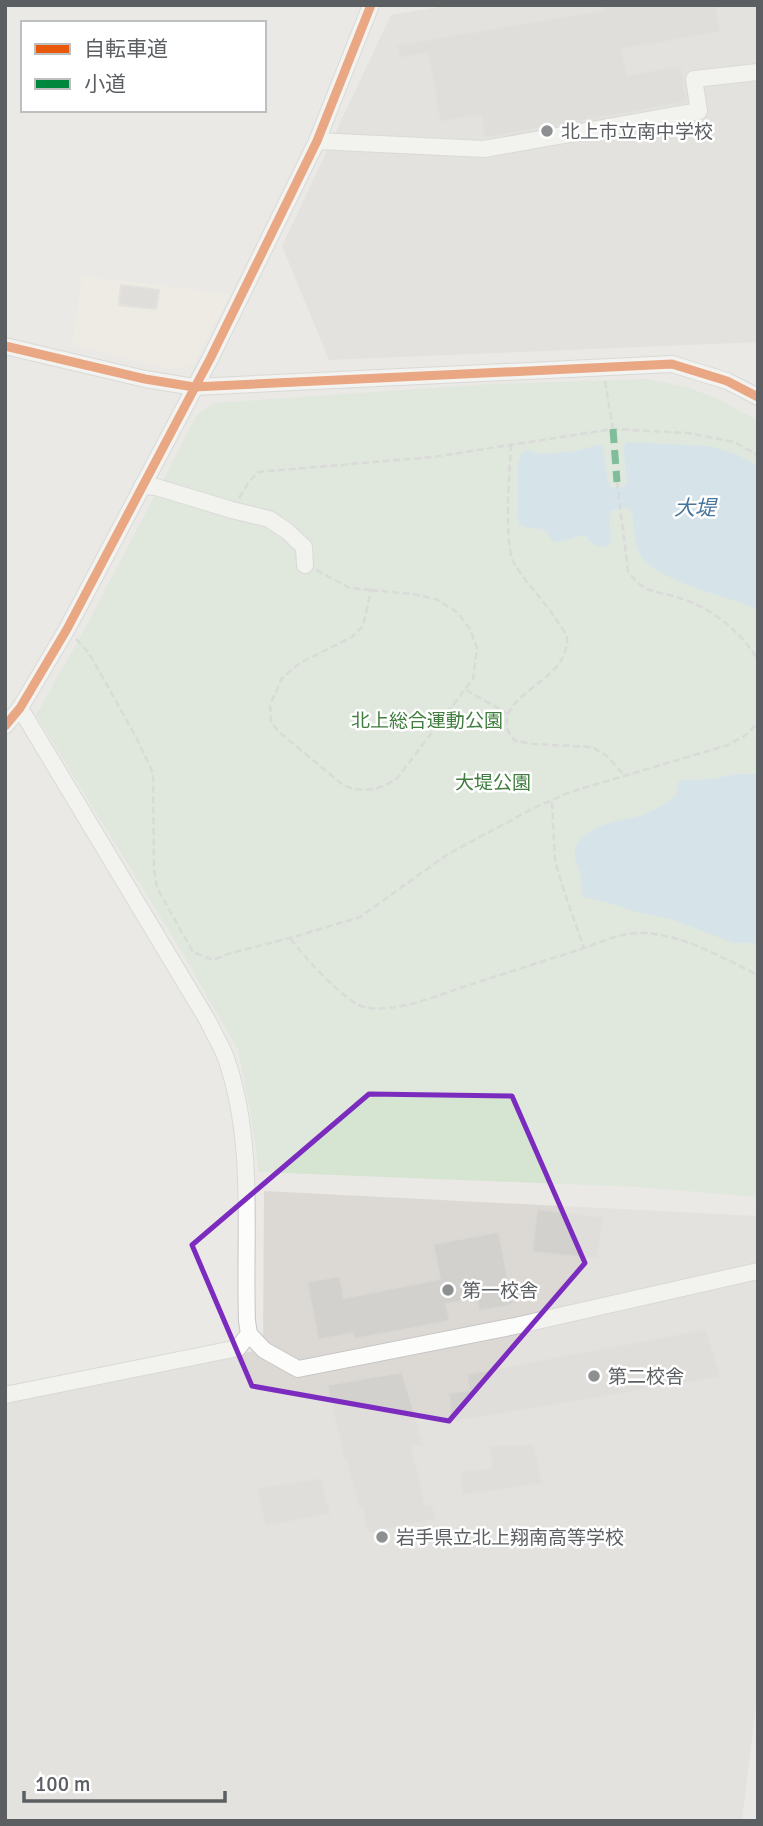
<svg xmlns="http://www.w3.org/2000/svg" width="763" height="1826" font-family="Signika,'Noto Sans JP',sans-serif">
<rect width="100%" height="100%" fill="#eae9e5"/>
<!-- commercial -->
<polygon fill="#f2ede0" points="82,276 231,294 193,365 171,369 72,345"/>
<!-- education -->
<g fill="#dcd9d5">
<polygon points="451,5 758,5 758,342 329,360 282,246 391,15"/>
<polygon points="264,1191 758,1216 758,1689 742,1821 5,1821 5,1385 263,1350"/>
</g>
<!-- green -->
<polygon fill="#d6e5d2" points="646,379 687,387 718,399 758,421 758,1197 638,1187 259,1172 251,1114 238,1050 177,944 36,715 82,634 197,415 214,403 492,384"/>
<!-- water -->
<g fill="#bedef0">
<path d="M627,442L709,446L736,454L758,466V609C729,597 656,581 640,555C633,543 634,525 632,512L627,508L611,511C606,522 614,534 609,546C594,548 594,544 584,535C572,536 564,543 553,542C542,521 537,533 520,525L518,519V463L521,455L527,450L542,454L576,451L599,444L603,447L608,481L611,487H624L627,482L623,447Z"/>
<path d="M737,774H758V943H733L671,919L635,912L613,904L584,897C579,889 583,881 580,871C578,864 573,858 575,850C583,822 624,822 645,814C657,809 668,803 677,794L678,783L681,780L712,779Z"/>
</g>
<!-- building -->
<g fill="#d2d1ce" stroke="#d9d8d4" stroke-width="2">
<polygon points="603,5 716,5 721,32 622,49 627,75 681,66 687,102 485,138 481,115 440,122 428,53 400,58 397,45 604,10"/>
<polygon points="121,285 159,290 156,309 119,305"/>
<polygon points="537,1209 603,1217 598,1259 532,1252"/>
<polygon points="499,1232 513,1305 479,1311 477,1298 446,1304 450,1321 354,1339 353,1333 318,1340 307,1282 340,1276 344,1298 440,1279 433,1244"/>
<polygon points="706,1329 721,1377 451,1422 449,1393 469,1390 467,1374"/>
<polygon points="402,1372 424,1445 412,1447 425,1505 431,1504 437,1519 368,1534 362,1507 359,1508 346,1459 344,1459 327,1385"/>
<polygon points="534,1444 543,1484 462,1495 461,1471 492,1468 489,1446"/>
<polygon points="321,1478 331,1514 265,1526 257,1488"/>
</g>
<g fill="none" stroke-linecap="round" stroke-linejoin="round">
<defs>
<g id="minor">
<polyline points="317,141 484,149 699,111 694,79 758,72"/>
<polyline points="5,346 145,379 194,387 672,364 727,381 758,397"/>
<polyline points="142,486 156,487 232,510 269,519 287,531 304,547 305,565"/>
<path d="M20,708L208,1021C214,1035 224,1049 228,1064C255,1147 244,1236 247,1321L249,1334L264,1350L298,1369L515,1326L758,1271"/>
<polyline points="5,726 20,708 67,629 211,357 317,141 371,5"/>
<polyline points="5,1395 238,1348 249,1334"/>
</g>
</defs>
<!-- minor casing -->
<use href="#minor" stroke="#c6c6c6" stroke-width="18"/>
<!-- path -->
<g stroke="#c6c9c7" stroke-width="2.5" stroke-dasharray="7 3.5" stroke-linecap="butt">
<polyline points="605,381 613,429"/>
<path d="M511,444C510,469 503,544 514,563C526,584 546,602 559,624C561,627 566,633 567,638C568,642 566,649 564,654C555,682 502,696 507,727C507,731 512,737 515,741L533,744L592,747L607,756L624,775"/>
<path d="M617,482L628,571C645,596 658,590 683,599C714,610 741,632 758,660"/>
<polyline points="239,498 248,483 258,472 433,457 613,429 688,433 734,442 758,455"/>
<polyline points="316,570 350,588 371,590"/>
<path d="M371,590L413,594L436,599L457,612L470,629L477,648L473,679L398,777C382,790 362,794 343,785L278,731L271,722L270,705L282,678L300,663L352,637L363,626Z"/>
<polyline points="76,639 89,653 136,737 153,773 154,869 157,888 193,952 213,960 231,953 290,938 360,917 448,854 536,807 570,792 728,745 746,735 758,722"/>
<polyline points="466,690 508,714"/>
<polyline points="552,802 555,860 562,885 584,948"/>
<path d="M291,939C302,955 346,1003 364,1007C396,1014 441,994 472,984C507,973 543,961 578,950C600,943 620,932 644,933C685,935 722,958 758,975"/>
</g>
<!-- minor -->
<use href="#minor" stroke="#fcfcfb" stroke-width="16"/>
<!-- quiet -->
<polyline stroke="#00873e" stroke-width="7" stroke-dasharray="14 7" stroke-linecap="butt" points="613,429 617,482"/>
<defs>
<g id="cycleway">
<polyline points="5,346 145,379 194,387 672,364 727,381 758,397"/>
<polyline points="5,726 20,708 67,629 211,357 317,141 371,5"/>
</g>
</defs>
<!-- cycleway casing -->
<use href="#cycleway" stroke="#fff" stroke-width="13"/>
<!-- cycleway -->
<use href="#cycleway" stroke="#e8590c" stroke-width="9"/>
</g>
<!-- marked area -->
<path d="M0 0H763V1826H0ZM369,1094L512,1096L585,1263L449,1421L252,1386L192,1245Z" fill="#eae9e5" fill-opacity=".55" fill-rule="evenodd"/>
<path fill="none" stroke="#7b2cbf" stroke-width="5" stroke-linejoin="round" d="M369,1094L512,1096L585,1263L449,1421L252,1386L192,1245Z"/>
<!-- markers -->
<g fill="#8d8f90" stroke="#fff" stroke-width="2.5">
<circle cx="547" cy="131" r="7"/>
<circle cx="448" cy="1290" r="7"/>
<circle cx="594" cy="1376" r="7"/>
<circle cx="382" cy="1537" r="7"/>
</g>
<g text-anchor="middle" stroke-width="5" stroke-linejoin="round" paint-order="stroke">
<!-- poi labels -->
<g font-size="19" fill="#5b5f62" stroke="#fff" text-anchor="start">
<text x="561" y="138">北上市立南中学校</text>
<text x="462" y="1297">第一校舎</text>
<text x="608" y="1383">第二校舎</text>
<text x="396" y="1544">岩手県立北上翔南高等学校</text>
</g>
<!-- park labels -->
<g font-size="19" fill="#407d3f" stroke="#fff">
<text x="427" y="727">北上総合運動公園</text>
<text x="493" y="789">大堤公園</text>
</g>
<!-- water labels -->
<g font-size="21" font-style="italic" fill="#48769c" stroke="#fff">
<text x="695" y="515">大堤</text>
</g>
</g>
<!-- border -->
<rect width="763" height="1826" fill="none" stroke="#5b5f62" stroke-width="14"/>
<!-- legend -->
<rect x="21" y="21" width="245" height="91" fill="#ffffff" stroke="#bdbfc0" stroke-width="2"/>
<rect x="35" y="44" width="35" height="10" fill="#e8590c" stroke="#bdbfc0" stroke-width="2"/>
<text x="84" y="56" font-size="21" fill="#5b5f62">自転車道</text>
<rect x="35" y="79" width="35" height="10" fill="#00873e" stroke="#bdbfc0" stroke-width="2"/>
<text x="84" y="91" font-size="21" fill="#5b5f62">小道</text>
<!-- scale -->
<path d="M24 1791v10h201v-10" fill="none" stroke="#5b5f62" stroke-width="3.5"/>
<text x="35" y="1791" font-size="21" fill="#5b5f62" stroke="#ffffff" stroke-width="5" paint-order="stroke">100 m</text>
</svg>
